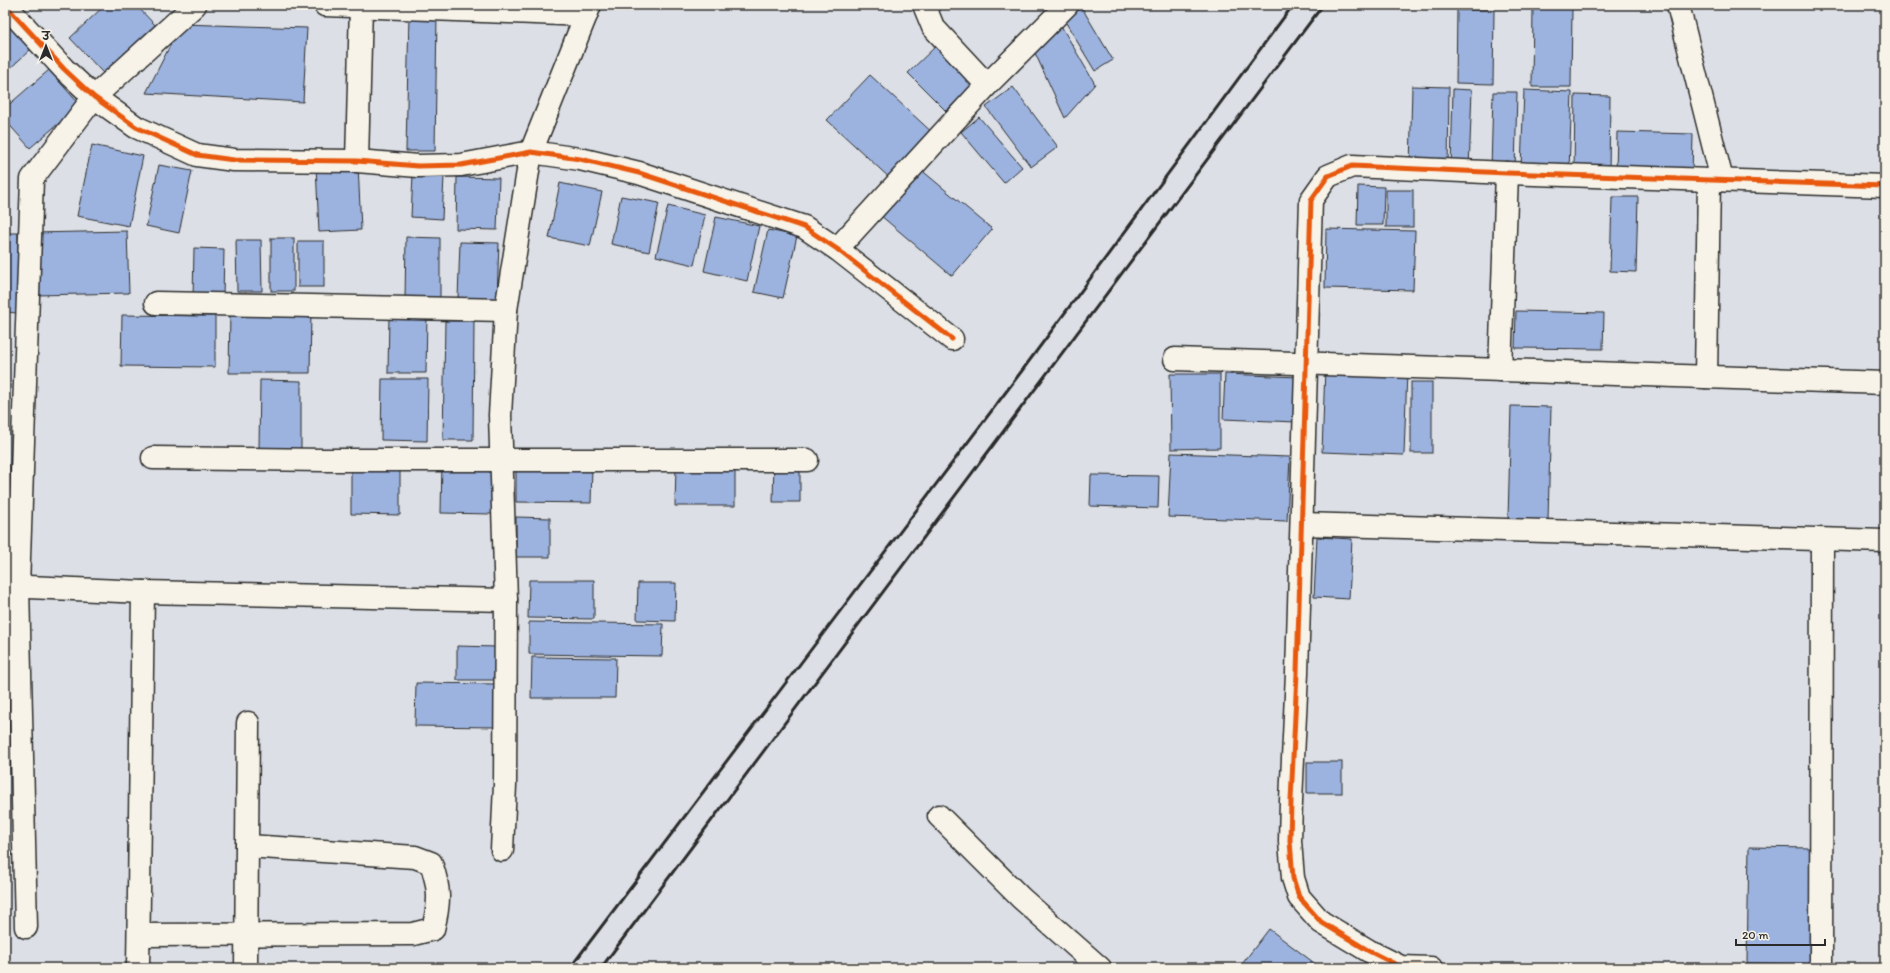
<svg xmlns="http://www.w3.org/2000/svg" width="1890" height="973" font-family="Itim,'Playpen Sans Deva',sans-serif">
<rect width="100%" height="100%" fill="#dce0e6"/>
<filter id="ink" filterUnits="userSpaceOnUse"><feTurbulence type="fractalNoise" baseFrequency=".025" numOctaves="2"/><feDisplacementMap in="SourceGraphic" scale="8" xChannelSelector="R" yChannelSelector="G"/><feConvolveMatrix kernelMatrix="1 2 1 2 8 2 1 2 1" color-interpolation-filters="sRGB"/></filter>
<g filter="url(#ink)">
<!-- building -->
<g fill="#9cb3e0" stroke="#2b2b2b">
<polygon points="105,5 136,5 155,25 103,73 70,38"/>
<polygon points="1533,7 1572,8 1571,87 1532,87"/>
<polygon points="1082,8 1113,60 1095,71 1063,18"/>
<polygon points="1457,10 1494,10 1493,84 1456,83"/>
<polygon points="409,14 437,15 435,151 406,151"/>
<polygon points="5,21 31,49 5,73"/>
<polygon points="181,24 307,28 303,102 146,93"/>
<polygon points="1060,24 1095,84 1065,118 1035,53"/>
<polygon points="939,43 977,81 946,111 908,73"/>
<polygon points="49,70 80,105 30,148 5,120 5,108"/>
<polygon points="870,75 936,136 893,181 827,120"/>
<polygon points="1412,86 1449,87 1448,169 1410,168"/>
<polygon points="1013,87 1058,147 1031,167 986,107"/>
<polygon points="1453,89 1472,90 1469,169 1451,168"/>
<polygon points="1524,90 1572,92 1569,170 1521,168"/>
<polygon points="1493,92 1517,92 1515,170 1491,170"/>
<polygon points="1575,95 1610,96 1609,174 1574,173"/>
<polygon points="979,117 1022,167 1004,183 961,132"/>
<polygon points="1617,132 1693,134 1692,175 1616,173"/>
<polygon points="92,145 143,156 129,226 77,216"/>
<polygon points="358,164 361,230 319,232 316,166"/>
<polygon points="159,165 192,171 179,233 146,226"/>
<polygon points="919,168 992,229 952,276 880,215"/>
<polygon points="413,174 444,176 442,219 411,217"/>
<polygon points="457,177 499,178 497,230 456,229"/>
<polygon points="560,183 602,192 590,246 549,238"/>
<polygon points="1358,186 1384,187 1383,225 1357,225"/>
<rect x="1386" y="190" width="27" height="37"/>
<polygon points="621,196 659,203 649,252 611,244"/>
<polygon points="1612,197 1638,197 1636,272 1610,271"/>
<polygon points="668,206 705,215 694,265 656,256"/>
<polygon points="716,217 759,226 747,281 704,271"/>
<polygon points="1326,229 1415,231 1413,290 1325,288"/>
<polygon points="768,230 797,236 783,298 754,292"/>
<polygon points="127,231 129,293 36,295 34,233"/>
<polygon points="5,233 18,233 17,313 5,312"/>
<polygon points="406,237 440,238 440,300 405,300"/>
<rect x="271" y="238" width="23" height="53"/>
<polygon points="236,240 261,240 262,291 237,291"/>
<rect x="298" y="241" width="26" height="46"/>
<polygon points="460,242 499,243 497,300 458,299"/>
<polygon points="194,248 224,249 223,298 193,298"/>
<polygon points="230,311 311,312 310,373 229,373"/>
<polygon points="1516,311 1604,313 1603,349 1515,348"/>
<polygon points="389,314 427,314 426,373 388,373"/>
<polygon points="122,315 215,316 215,367 121,366"/>
<polygon points="445,321 474,321 473,440 443,440"/>
<polygon points="1325,368 1407,371 1404,455 1322,452"/>
<polygon points="1170,374 1220,374 1220,448 1171,449"/>
<polygon points="1225,374 1298,377 1296,422 1223,419"/>
<polygon points="382,379 428,379 427,441 381,440"/>
<polygon points="260,380 301,381 301,451 259,450"/>
<rect x="1411" y="382" width="21" height="71"/>
<polygon points="1511,406 1551,407 1548,520 1508,519"/>
<polygon points="1171,453 1290,457 1287,521 1168,517"/>
<polygon points="774,460 800,460 800,502 773,502"/>
<polygon points="442,461 493,461 492,514 441,513"/>
<polygon points="351,464 400,465 400,515 351,514"/>
<polygon points="516,465 592,466 591,503 516,502"/>
<polygon points="676,466 735,466 735,506 675,506"/>
<polygon points="1091,475 1159,476 1158,508 1090,506"/>
<polygon points="516,517 550,518 550,557 516,557"/>
<polygon points="1317,537 1352,539 1349,599 1314,597"/>
<polygon points="529,580 594,580 594,619 528,618"/>
<polygon points="638,583 676,583 675,621 637,620"/>
<polygon points="529,622 663,624 662,656 529,654"/>
<polygon points="457,646 497,647 497,680 457,680"/>
<polygon points="532,657 616,658 615,698 531,698"/>
<polygon points="416,683 497,684 496,727 415,726"/>
<rect x="1307" y="762" width="35" height="31"/>
<polygon points="1749,847 1812,848 1810,964 1747,963"/>
<polygon points="1269,929 1321,968 1239,968"/>
</g>
<g fill="none" stroke-linecap="round" stroke-linejoin="round">
<defs>
<g id="street">
<polyline points="5,5 64,69 94,97 136,127 197,155 234,160 357,161 418,166 461,165 531,152 580,159 639,173 804,227 837,249 952,339"/>
<polyline points="325,5 586,15"/>
<polyline points="924,5 933,27 987,85"/>
<polyline points="1678,5 1722,180"/>
<polyline points="357,161 361,5"/>
<polyline points="837,249 987,85 1067,5"/>
<polyline points="156,303 506,310"/>
<polyline points="1175,359 1885,383"/>
<polyline points="1500,370 1507,173"/>
<polyline points="1706,377 1709,180"/>
<polyline points="153,458 324,460 807,460"/>
<polyline points="1302,524 1885,541"/>
<polyline points="5,586 143,592 506,600"/>
<polyline points="939,816 1021,898 1100,968"/>
<polyline points="502,850 505,785 506,600 500,415 506,310 531,152 590,5"/>
<polyline points="26,927 18,587 32,179 94,97 195,5"/>
<path d="M139,935L413,934L433,929C440,902 440,889 431,863L415,857L247,846"/>
<polyline points="138,968 143,592"/>
<polyline points="246,968 248,723"/>
<polyline points="1431,968 1401,967 1369,951 1321,922 1299,897 1293,878 1290,841 1291,801 1297,673 1311,200 1328,176 1352,166 1507,173 1885,186"/>
<polyline points="1821,968 1822,540"/>
</g>
</defs>
<!-- street casing -->
<use href="#street" stroke="#2b2b2b" stroke-width="25"/>
<!-- street -->
<use href="#street" stroke="#f7f3e8" stroke-width="22"/>
<!-- rail -->
<g stroke="#2b2b2b" stroke-width="3">
<polyline points="570,968 1021,372 1293,5"/>
<polyline points="601,968 1323,5"/>
</g>
<defs>
<g id="cycleway">
<polyline points="5,5 64,69 94,97 136,127 197,155 234,160 357,161 418,166 461,165 531,152 580,159 639,173 804,227 837,249 952,339"/>
<polyline points="1431,968 1401,967 1369,951 1321,922 1299,897 1293,878 1290,841 1291,801 1297,673 1311,200 1328,176 1352,166 1507,173 1885,186"/>
</g>
</defs>
<!-- cycleway casing -->
<use href="#cycleway" stroke="#f7f3e8" stroke-width="8"/>
<!-- cycleway -->
<use href="#cycleway" stroke="#e8590c" stroke-width="5"/>
</g>
</g>
<!-- margin -->
<rect width="1890" height="973" fill="none" stroke="#f7f3e8" stroke-width="20"/>
<rect x="10" y="10" width="1870" height="953" fill="none" stroke="#2b2b2b" stroke-width="1.5" filter="url(#ink)"/>
<!-- north arrow -->
<g transform="translate(46 46)" stroke="#f7f3e8" stroke-width="3" paint-order="stroke">
<path d="M0-3L7 15L0 10L-7 15Z" fill="#2b2b2b"/>
<text y="-6" font-size="11" font-weight="bold" text-anchor="middle" fill="#2b2b2b">उ</text>
</g>
<!-- scale -->
<path d="M1736 939v6h89v-6" fill="none" stroke="#2b2b2b" stroke-width="2"/>
<text x="1742" y="939" font-size="12" fill="#2b2b2b" stroke="#f7f3e8" stroke-width="3" paint-order="stroke">20 m</text>
</svg>
